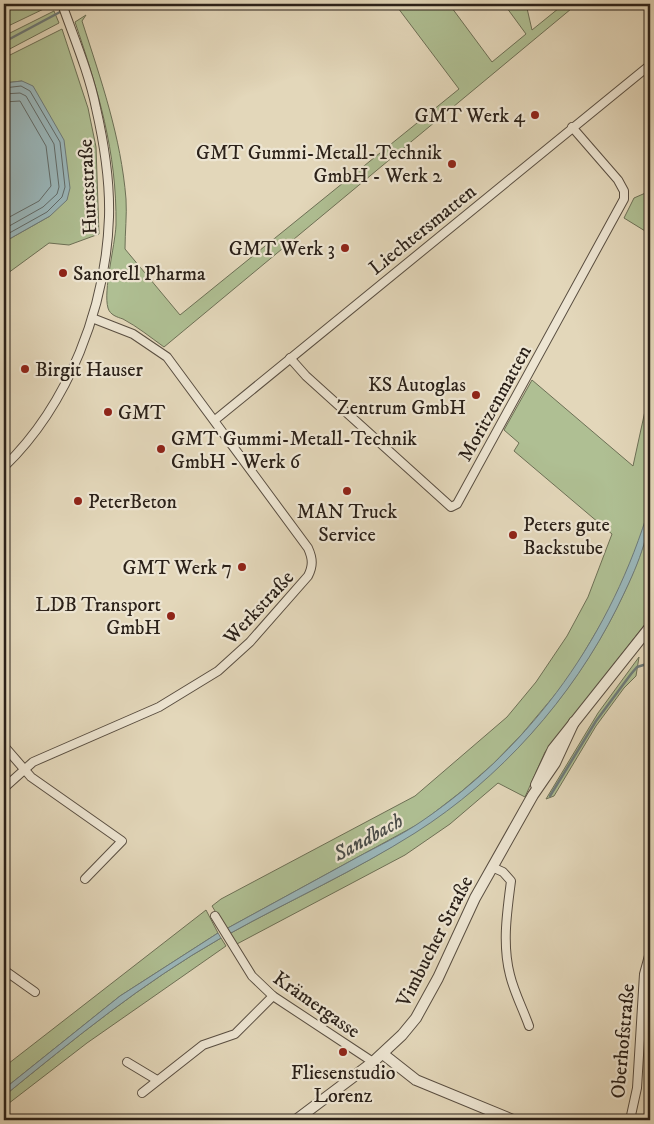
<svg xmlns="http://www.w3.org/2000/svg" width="654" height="1124" font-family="'IM FELL DW Pica',serif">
<rect width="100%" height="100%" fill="#e3d7ba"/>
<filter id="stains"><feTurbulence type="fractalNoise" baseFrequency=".004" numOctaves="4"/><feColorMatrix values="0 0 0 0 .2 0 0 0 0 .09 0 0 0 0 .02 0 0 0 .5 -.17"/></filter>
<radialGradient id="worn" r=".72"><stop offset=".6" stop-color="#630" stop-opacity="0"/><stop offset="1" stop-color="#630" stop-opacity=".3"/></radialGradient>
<!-- green -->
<g fill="#afbf93" stroke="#6d7056">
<polygon points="4,4 52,4 52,5 4,28"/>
<path d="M395,4H449L492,62L526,34L504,4H526L532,30L564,4H577L164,347C150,337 138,327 123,319C117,317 110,315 108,308C103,291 115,246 116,225C117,152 98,90 75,22L86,15L82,21C101,80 121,137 126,199C127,215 125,232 125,249L180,315L459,89Z"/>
<polygon points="54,11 59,23 4,52 4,36"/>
<polygon points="62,29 88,108 96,147 99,234 69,245 49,243 4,276 4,242 50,216 22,81 4,83 4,58"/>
<polygon points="650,191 650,234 624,218 634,198"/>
<polygon points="532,380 633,466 650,388 650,505 641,537 615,600 569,678 522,734 493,764 462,791 422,822 226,929 212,906 221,899 415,796 507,717 536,682 567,636 588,597 612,534 514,451 519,443 504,430"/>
<path d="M650,525V618L545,752L525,797L498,783L450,824L405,855L235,945L229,934C290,900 356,871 415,832C525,762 612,650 650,525Z"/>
<polygon points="639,657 636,676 624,688 596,726 554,796 546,799 598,713"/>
<polygon points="206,910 218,933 120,996 4,1089 4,1067"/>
<path d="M221,938L226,946L87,1043L4,1107V1096C74,1039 142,983 221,938Z"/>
</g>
<!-- water -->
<g fill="#9ab7bb" stroke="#6e7b7a">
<polygon points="22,81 33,86 64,140 70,188 67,200 50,216 4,242 4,83"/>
<path d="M650,505C650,541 633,575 617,608C572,698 500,779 415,833C355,871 290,900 229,934L226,929C269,905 313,882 356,858C378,846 402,835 422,821C534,745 612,633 650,505Z"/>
<path d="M218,933L221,938C142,983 74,1039 4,1096V1089L120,996Z"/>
</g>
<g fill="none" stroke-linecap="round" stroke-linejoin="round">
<!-- shore -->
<g stroke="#626c6a" stroke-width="1">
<polyline points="4,88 21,86 30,91 60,142 65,187 62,197 47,212 4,236"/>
<polyline points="4,94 20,93 26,96 54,144 59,187 57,194 43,207 4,229"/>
<polyline points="4,102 20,101 46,146 51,186 39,201 4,220"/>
</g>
<!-- stream -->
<g stroke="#6e7b7a" stroke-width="2.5">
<polyline points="4,42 75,4"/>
<polyline points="550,796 596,721 631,674 637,667 650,663"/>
</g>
<defs>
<g id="minor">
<polyline points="290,358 306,376 451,507 457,504 624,199 624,191 618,180 572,127"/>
<polyline points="215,420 650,65"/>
<path d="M4,467C69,404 106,307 109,217C110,182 104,143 96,108C89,73 74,38 62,4"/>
<polyline points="4,746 31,777 122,841 85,879"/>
<path d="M4,788L33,762L159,707L218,671L250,642L308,576C313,566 313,559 308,548L167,357L133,334L92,318"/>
<path d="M492,867L503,872L511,881C507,912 502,944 510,975C514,992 523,1009 529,1026"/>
<polyline points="215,916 252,976 273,996 373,1062"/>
<polyline points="4,970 35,992"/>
<polyline points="127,1062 157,1080"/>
<polyline points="142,1093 203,1045 235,1034 273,996"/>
<polyline points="630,1120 637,1088 644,974 650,952"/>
</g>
<g id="tertiary">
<polyline points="536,785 553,749 650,627"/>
<polyline points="383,1054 416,1080 513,1120"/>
<polyline points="296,1120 373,1062 402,1035 416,1018 438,978 475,898 533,795 555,763 574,722"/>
</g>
</defs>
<!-- minor casing -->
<use href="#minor" stroke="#594e41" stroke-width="10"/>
<!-- tertiary casing -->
<use href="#tertiary" stroke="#594e41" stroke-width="12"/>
<!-- minor -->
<use href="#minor" stroke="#ede5d2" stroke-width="8"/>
<!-- tertiary -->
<use href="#tertiary" stroke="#ede5d2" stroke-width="10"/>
</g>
<!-- markers -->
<g fill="#8f2418" stroke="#ede5d2" stroke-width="2">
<circle cx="535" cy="115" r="5"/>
<circle cx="452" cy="164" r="5"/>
<circle cx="345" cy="248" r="5"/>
<circle cx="63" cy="273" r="5"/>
<circle cx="25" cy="369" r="5"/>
<circle cx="476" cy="395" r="5"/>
<circle cx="108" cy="412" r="5"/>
<circle cx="161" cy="449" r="5"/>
<circle cx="347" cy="491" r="5"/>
<circle cx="78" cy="501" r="5"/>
<circle cx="513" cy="535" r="5"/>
<circle cx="242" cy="567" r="5"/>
<circle cx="171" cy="616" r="5"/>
<circle cx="343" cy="1052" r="5"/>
</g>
<g text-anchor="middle" stroke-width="4.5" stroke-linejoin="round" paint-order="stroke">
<!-- poi labels -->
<g font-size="20" fill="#2b2119" stroke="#ede5d2" text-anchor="end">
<text x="525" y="122">GMT Werk 4</text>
<text x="442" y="159">GMT Gummi-Metall-Technik<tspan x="442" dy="23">GmbH - Werk 2</tspan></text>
<text x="335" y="255">GMT Werk 3</text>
<text x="73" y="280" text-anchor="start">Sanorell Pharma</text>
<text x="35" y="376" text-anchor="start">Birgit Hauser</text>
<text x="466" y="391">KS Autoglas<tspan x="466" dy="23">Zentrum GmbH</tspan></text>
<text x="118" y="419" text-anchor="start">GMT</text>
<text x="171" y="445" text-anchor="start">GMT Gummi-Metall-Technik<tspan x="171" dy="23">GmbH - Werk 6</tspan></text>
<text x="88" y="508" text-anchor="start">PeterBeton</text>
<text x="347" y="518" text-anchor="middle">MAN Truck<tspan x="347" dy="23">Service</tspan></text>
<text x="523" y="531" text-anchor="start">Peters gute<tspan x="523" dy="23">Backstube</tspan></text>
<text x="232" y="574">GMT Werk 7</text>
<text x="161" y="611">LDB Transport<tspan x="161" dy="23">GmbH</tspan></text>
<text x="343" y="1079" text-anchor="middle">Fliesenstudio<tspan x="343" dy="23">Lorenz</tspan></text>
</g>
<!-- street labels -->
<g font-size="20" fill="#2b2119" stroke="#ede5d2">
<text transform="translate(87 187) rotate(-93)" y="7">Hurststraße</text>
<text transform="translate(422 229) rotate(-39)" y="7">Liechtersmatten</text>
<text transform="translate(494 403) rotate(-61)" y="7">Moritzenmatten</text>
<text transform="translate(258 607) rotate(-47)" y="7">Werkstraße</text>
<text transform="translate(434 941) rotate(-63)" y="7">Vimbucher Straße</text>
<text transform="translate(317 1004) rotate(35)" y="7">Krämergasse</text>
<text transform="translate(622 1041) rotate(-85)" y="7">Oberhofstraße</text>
</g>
<!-- water labels -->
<g font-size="21" font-style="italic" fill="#4c4e4a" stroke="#ede5d2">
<text transform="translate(368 837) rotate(-29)" y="7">Sandbach</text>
</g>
</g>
<!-- margin -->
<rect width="654" height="1124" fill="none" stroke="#e3d7ba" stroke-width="20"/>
<rect x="5" y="5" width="644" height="1114" fill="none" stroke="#2b2119" stroke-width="2.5"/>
<rect x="10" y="10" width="634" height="1104" fill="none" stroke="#2b2119"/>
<rect width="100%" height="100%" filter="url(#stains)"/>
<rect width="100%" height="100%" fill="url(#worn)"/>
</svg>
